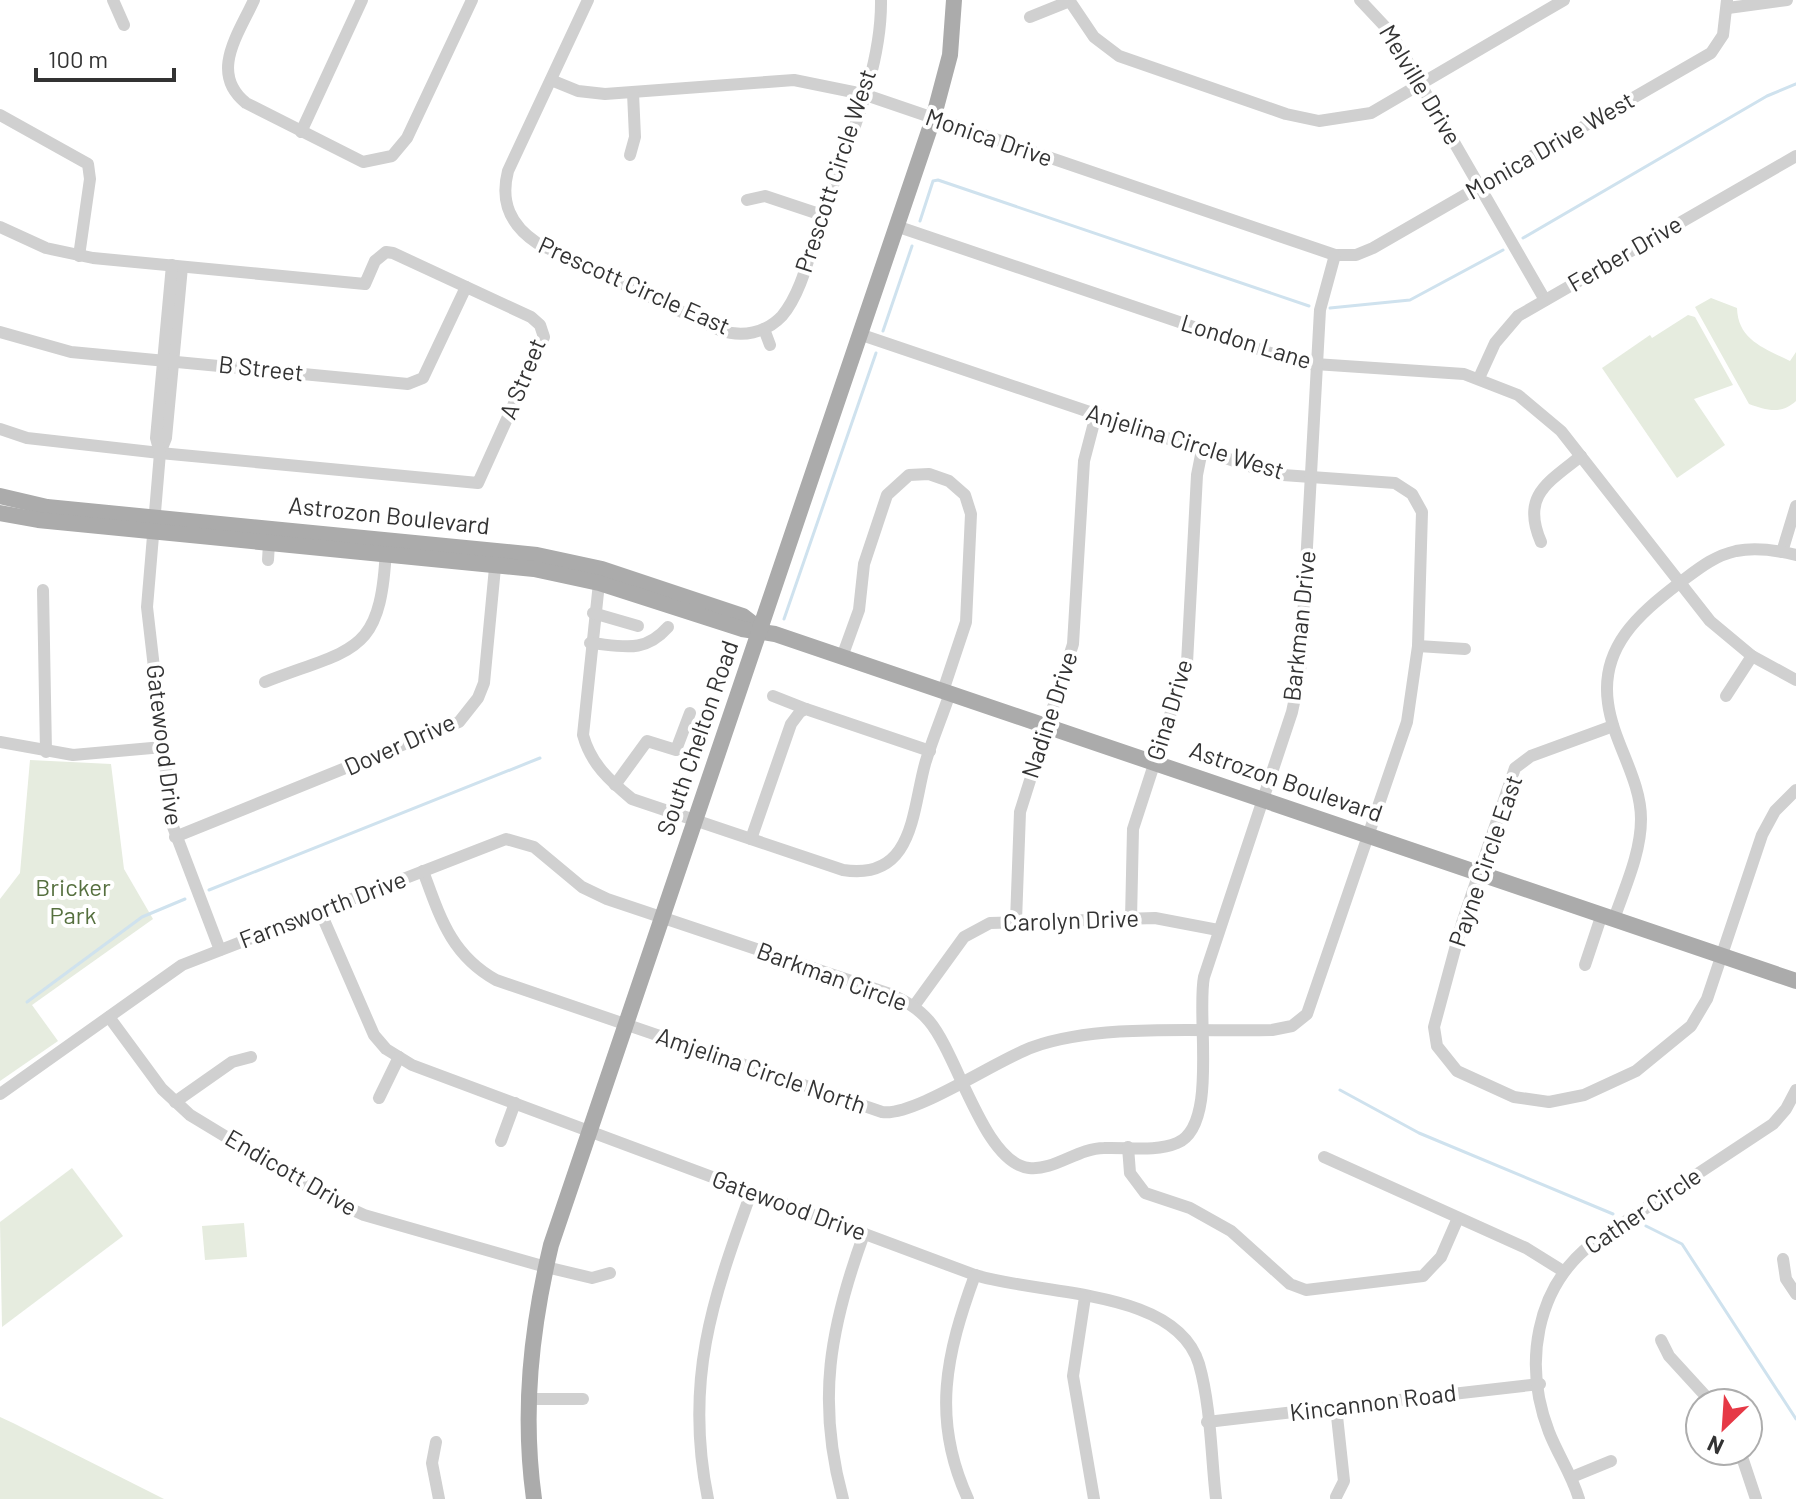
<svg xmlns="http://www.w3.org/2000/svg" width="1796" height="1499" font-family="Barlow,sans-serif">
<rect width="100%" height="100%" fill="#fff"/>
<!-- green -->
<g fill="#e6ecdf">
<path d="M1711,298L1737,308C1738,340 1764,348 1790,361L1796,352V401C1781,415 1766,410 1749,404L1695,307Z"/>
<polygon points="1688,315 1695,317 1733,385 1694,399 1725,445 1677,478 1602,368 1650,335 1652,338"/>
<polygon points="30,760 111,764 124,869 153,919 32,1005 58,1041 0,1081 0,899 20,873"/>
<polygon points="72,1168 123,1236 2,1327 0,1222"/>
<polygon points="244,1223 247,1257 205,1260 202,1226"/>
<polygon points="0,1417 13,1423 164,1499 0,1499"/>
</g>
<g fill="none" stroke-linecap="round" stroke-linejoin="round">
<!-- stream -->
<g stroke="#cfe2ee" stroke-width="3">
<polyline points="920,221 933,181 938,180 1309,306"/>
<polyline points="1523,238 1767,96 1796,84"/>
<polyline points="1330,308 1410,300 1503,250"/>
<polyline points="883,331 912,246"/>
<polyline points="784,619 876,353"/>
<polyline points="209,890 540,758"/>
<polyline points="27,1002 142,917 185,899"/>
<polyline points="1340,1090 1419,1133 1613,1214"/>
<polyline points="1646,1226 1682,1244 1796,1419"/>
</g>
<!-- minor -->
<g stroke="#d0d0d0" stroke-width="12">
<polyline points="113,0 124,25"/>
<path d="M254,0C238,35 209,73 246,103L363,162L392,156L407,138L472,0"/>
<path d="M588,0L508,171C500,202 510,225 537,243L720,330C742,338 766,333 782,316C803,291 810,250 821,219C844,150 882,74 881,0"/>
<polyline points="1069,0 1094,37 1119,56 1286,114 1319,121 1371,113 1564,0"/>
<polyline points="1360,0 1391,33 1545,300"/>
<polyline points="1728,8 1787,0"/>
<polyline points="1030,17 1070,1"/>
<polyline points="551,80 578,91 605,94 794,80 863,94 1335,255 1356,255 1373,248 1711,53 1723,35 1727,0"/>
<polyline points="0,115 88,164 90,179 79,256"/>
<polyline points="301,132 362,0"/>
<polyline points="630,155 635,137 633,93"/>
<polyline points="747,200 765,196 822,215"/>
<polyline points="896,226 1300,363 1464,374 1518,395 1561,431 1710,621 1752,656 1796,680"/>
<polyline points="0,227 46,248 93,258 365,284 375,261 386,252 393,253 531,317 540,325 544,337 478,483 160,453 27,438 0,429"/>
<polyline points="182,267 166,438 160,453 147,607 172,824 220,950"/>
<polyline points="764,329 770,345"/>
<polyline points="0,332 71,352 408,384 423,378 466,287"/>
<polyline points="1479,378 1495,343 1518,316 1796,156"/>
<polyline points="160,453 156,438 172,265"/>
<path d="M1541,542C1521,496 1547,483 1581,456"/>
<polyline points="1782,552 1796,506"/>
<polyline points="268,560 269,543"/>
<path d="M599,583L583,735C591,764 609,780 632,799L843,870C914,881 912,811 925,764C932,740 942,717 950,693"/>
<polyline points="43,590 46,752"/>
<polyline points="593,613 638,626"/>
<path d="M590,643C623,646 644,654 668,627"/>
<polyline points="1418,646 1465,649"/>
<polyline points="842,657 859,610 864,564 887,495 909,475 929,474 949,481 965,495 971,514 966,622 943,691"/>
<path d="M265,682C355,647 381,656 386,548"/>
<polyline points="773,696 806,709"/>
<polyline points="1726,696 1752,656"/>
<polyline points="1613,726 1531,756 1515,768 1462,923 1434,1027 1437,1046 1457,1071 1514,1097 1549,1102 1584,1095 1636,1071 1691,1026 1707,999 1762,835 1775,811 1796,790"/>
<polyline points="0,742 73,755 163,747"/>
<polyline points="615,785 647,741 676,750 690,713"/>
<polyline points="175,837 459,722 478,698 484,683 496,557"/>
<polyline points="751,839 791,724 800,712 806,709 930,751"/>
<path d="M423,871C440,917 451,955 496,980L882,1112C914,1117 998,1059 1033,1047C1100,1023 1200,1032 1272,1030L1292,1026L1307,1014L1407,722L1418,646L1422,512L1412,494L1395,483L1283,475L1261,470L859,334"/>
<path d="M320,911L374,1035L386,1049L412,1065L975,1275C1042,1296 1176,1288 1199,1364C1211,1406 1211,1456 1216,1499"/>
<polyline points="1131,919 1133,829 1187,663 1197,475 1202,450"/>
<path d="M1614,919C1625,887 1641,853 1641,819C1641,779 1613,742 1608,703C1600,647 1639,614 1678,584C1697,570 1713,556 1736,551C1757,547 1776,550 1796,555"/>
<polyline points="1016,921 1020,812 1073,644 1084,461 1096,415"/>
<polyline points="1585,965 1602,914"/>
<polyline points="914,1006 964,937 990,923 1155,918 1218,930"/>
<polyline points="109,1017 162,1089 190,1115 325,1197 364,1215 546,1267 592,1278 610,1273"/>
<path d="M0,1094L182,965L506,839L534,847L582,887L607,899L890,994C905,1001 918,1008 929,1021C958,1055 984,1163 1029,1168C1054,1171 1078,1148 1104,1148C1127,1147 1156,1152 1177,1143C1219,1126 1196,1016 1204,977L1292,712L1300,674L1320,310L1335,255"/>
<polyline points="379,1098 399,1057"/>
<polyline points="175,1102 232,1062 251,1057"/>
<polyline points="501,1141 515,1103"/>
<polyline points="1128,1147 1130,1173 1145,1193 1190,1208 1231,1231 1290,1284 1306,1290 1423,1276 1441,1257 1458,1218"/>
<polyline points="1324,1157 1526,1248 1563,1271"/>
<polyline points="1783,1259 1786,1279 1796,1294"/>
<polyline points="1085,1297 1073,1376 1094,1499"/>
<polyline points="1661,1340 1669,1356 1712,1403"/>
<polyline points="527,1399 583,1399"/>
<polyline points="1336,1407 1344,1481 1336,1497"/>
<polyline points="1207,1422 1540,1384"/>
<polyline points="436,1442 432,1463 439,1499"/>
<polyline points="1740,1451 1756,1499"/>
<polyline points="1572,1477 1611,1461"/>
<path d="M708,1499C684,1382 712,1300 751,1193"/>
<path d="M843,1499C816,1401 830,1327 864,1234"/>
<path d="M968,1499C931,1419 946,1354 975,1275"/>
<path d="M1579,1499C1572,1475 1558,1455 1549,1432C1523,1365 1535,1287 1593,1243L1773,1124L1786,1109L1796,1090"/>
</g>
<!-- major -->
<g stroke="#ababab" stroke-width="16">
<polyline points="0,496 47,507 537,555 602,569 743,616 761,630"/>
<polyline points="0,513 38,520 534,569 599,583 742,629 775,634 1796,981"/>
<path d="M534,1499C522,1412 531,1329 551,1245L933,119L950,55L954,0"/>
</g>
</g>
<g text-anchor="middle" stroke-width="8" stroke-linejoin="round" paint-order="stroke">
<!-- street labels -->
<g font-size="24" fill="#333" stroke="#fff">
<text transform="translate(1420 85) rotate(59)" y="8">Melville Drive</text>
<text transform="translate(989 138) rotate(19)" y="8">Monica Drive</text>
<text transform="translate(1550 146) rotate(-30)" y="8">Monica Drive West</text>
<text transform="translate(836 171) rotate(-72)" y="8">Prescott Circle West</text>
<text transform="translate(1625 254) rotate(-30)" y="8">Ferber Drive</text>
<text transform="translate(634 286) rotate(24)" y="8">Prescott Circle East</text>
<text transform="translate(1246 342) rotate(17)" y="8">London Lane</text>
<text transform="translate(261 369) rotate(6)" y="8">B Street</text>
<text transform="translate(523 379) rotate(-68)" y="8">A Street</text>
<text transform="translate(1185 442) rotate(17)" y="8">Anjelina Circle West</text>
<text transform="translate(389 516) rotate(6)" y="8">Astrozon Boulevard</text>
<text transform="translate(1300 626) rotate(-84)" y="8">Barkman Drive</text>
<text transform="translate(1170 710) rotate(-73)" y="8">Gina Drive</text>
<text transform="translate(1050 715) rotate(-72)" y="8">Nadine Drive</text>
<text transform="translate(698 738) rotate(-71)" y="8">South Chelton Road</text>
<text transform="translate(164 745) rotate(83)" y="8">Gatewood Drive</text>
<text transform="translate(400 745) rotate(-24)" y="8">Dover Drive</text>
<text transform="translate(1286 782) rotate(19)" y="8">Astrozon Boulevard</text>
<text transform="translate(1486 861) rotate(-71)" y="8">Payne Circle East</text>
<text transform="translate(323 910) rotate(-21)" y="8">Farnsworth Drive</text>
<text transform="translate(1071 921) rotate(-2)" y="8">Carolyn Drive</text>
<text transform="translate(832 977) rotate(20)" y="8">Barkman Circle</text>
<text transform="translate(761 1071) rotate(19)" y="8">Amjelina Circle North</text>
<text transform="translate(291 1173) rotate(30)" y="8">Endicott Drive</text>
<text transform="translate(789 1206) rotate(20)" y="8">Gatewood Drive</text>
<text transform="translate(1643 1211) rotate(-34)" y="8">Cather Circle</text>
<text transform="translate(1373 1403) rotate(-7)" y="8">Kincannon Road</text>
</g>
<!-- park labels -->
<g font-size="24" fill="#56703f" stroke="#fff">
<text x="73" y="896">Bricker<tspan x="73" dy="28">Park</tspan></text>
</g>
</g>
<!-- north arrow -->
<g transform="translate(1724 1427) rotate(205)"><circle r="38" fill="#ffffff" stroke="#adadad" stroke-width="2"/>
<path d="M0-6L14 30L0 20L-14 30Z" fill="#e63946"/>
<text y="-12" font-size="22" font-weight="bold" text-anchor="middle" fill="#333333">N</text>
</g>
<!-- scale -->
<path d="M36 68v12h138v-12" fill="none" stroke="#333333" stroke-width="4"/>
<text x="48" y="68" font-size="24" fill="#333333" stroke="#ffffff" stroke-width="6" paint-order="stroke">100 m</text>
</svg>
